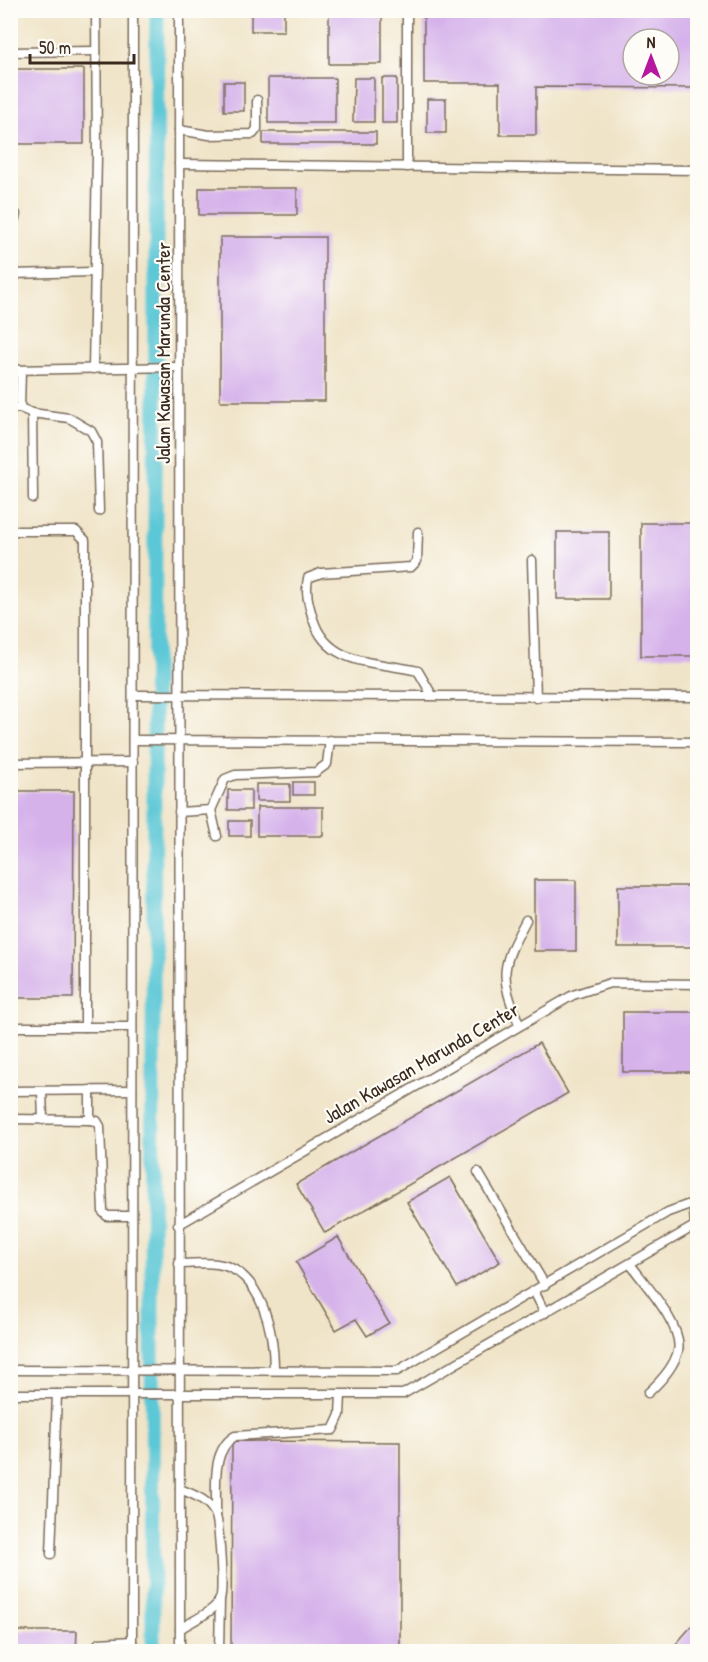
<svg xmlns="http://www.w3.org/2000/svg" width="708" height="1662" font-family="'Patrick Hand',sans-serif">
<rect width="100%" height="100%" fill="#fdfcf7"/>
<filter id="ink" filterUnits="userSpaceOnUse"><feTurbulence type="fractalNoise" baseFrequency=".0167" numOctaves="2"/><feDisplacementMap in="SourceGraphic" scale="12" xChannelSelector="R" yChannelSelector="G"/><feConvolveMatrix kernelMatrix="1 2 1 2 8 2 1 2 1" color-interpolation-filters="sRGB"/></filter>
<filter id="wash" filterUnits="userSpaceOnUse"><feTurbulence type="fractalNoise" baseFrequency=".008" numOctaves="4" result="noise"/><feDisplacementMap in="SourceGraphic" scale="24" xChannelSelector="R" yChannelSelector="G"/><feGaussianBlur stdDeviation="1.35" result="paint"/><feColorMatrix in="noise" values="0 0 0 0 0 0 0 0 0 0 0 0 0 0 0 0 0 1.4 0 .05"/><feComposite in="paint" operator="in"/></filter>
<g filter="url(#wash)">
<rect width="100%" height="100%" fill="#f0e4c8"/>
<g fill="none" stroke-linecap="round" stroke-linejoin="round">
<!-- canal -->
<polyline stroke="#5cc7d6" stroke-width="15" points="153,1652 152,1313 157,10"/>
</g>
<g id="blocks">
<!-- building -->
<g fill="#d6b2eb" fill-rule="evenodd">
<rect x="251" y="10" width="33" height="21"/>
<rect x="329" y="10" width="53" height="54"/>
<path d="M424,10H698V88L536,87V135H500V83H424ZM633,39H669V75H633Z"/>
<rect x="10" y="69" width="74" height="75"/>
<rect x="268" y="78" width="67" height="45"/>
<polygon points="354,78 374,78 374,122 353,122"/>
<rect x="382" y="78" width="15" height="45"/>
<rect x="224" y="82" width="20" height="29"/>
<rect x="427" y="99" width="19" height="34"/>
<rect x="263" y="132" width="113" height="12"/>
<rect x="199" y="188" width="98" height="27"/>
<rect x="220" y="237" width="105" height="164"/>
<rect x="641" y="523" width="57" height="133"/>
<rect x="557" y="532" width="52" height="67"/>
<rect x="293" y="782" width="21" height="13"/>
<rect x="256" y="784" width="34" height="17"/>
<rect x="228" y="790" width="23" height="20"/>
<polygon points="10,791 74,791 73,998 10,998"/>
<rect x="257" y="807" width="66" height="29"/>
<rect x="229" y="821" width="21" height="15"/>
<rect x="534" y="880" width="42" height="71"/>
<rect x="618" y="886" width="80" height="61"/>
<rect x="623" y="1012" width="75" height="60"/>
<polygon points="539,1043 568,1093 325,1233 296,1184"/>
<polygon points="450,1177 500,1262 457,1287 407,1202"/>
<polygon points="338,1237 389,1323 367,1336 356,1319 336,1330 296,1262"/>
<polygon points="232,1441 400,1442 400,1652 231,1652"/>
<polygon points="695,1622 698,1624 698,1652 669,1652"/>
<polygon points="10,1631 77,1631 76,1652 10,1652"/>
</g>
</g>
</g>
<g filter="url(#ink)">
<use href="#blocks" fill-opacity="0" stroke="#7a6b5a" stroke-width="1.5"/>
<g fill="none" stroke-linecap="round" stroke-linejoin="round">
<defs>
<g id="service">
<polyline points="179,10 180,1652"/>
<polyline points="407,10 407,167"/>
<polyline points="10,52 96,51"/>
<polyline points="179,130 209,135 253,134 257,129 257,100"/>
<polyline points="179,164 698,170"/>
<polyline points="10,237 16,214"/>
<polyline points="10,274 94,272"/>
<polyline points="93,369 97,156 96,10"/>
<polyline points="10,370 179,367"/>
<polyline points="10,408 20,408 32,413 33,498"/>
<polyline points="20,408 21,370"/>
<polyline points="32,413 69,418 91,431 97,442 99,511"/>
<polyline points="10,531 76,531 85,540 85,1027"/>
<path d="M418,532L417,561L411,567L321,573L308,578C305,593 309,605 313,619C328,667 377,661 418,671L432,695"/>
<polyline points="532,560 536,698"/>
<polyline points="133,695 698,697"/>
<polyline points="133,740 698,742"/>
<polyline points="10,763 133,762"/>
<polyline points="211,810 217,836"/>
<polyline points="179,812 211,810 225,779 235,775 316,772 327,764 330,740"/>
<path d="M519,1024C499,974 501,967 526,920"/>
<polyline points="10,1027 132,1027"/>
<polyline points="10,1091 132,1090"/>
<polyline points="42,1091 43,1120"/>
<polyline points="10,1119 90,1120 90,1090"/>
<polyline points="90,1120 97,1121 100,1126 103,1212 107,1216 131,1216"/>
<polyline points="478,1172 545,1285"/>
<polyline points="693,1201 695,1224"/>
<polyline points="178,1225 573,995 610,983 698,984"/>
<path d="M179,1264C192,1264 205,1262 217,1264C262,1270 274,1333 274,1370"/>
<path d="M631,1265C644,1283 684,1327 678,1351C674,1367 660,1382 648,1393"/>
<polyline points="534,1291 545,1313"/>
<polyline points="10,1370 397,1371 668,1212 698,1201"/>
<polyline points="10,1394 403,1394 698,1224"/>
<path d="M180,1489C194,1495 210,1500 216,1516C219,1525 224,1590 220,1599C215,1612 191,1621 180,1629"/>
<path d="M216,1515C217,1489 210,1451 235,1436L333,1430L340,1415L341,1395"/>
<polyline points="51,1554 57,1394"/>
<polyline points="92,1652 99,1643 132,1641"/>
<polyline points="132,1652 133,10"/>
<polyline points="219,1652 220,1599"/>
</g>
</defs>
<!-- service casing -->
<use href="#service" stroke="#7a6b5a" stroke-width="11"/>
<!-- service -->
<use href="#service" stroke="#fff" stroke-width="8"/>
</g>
</g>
<g text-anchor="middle" stroke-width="4.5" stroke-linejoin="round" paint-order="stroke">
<!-- street labels -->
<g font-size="20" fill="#3b2a1e" stroke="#fdfcf7">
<text transform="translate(163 353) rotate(-90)" y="7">Jalan Kawasan Marunda Center</text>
<text transform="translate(421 1063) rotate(-30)" y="7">Jalan Kawasan Marunda Center</text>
</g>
</g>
<!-- margin -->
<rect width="708" height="1662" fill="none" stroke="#fdfcf7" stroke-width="36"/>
<!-- north arrow -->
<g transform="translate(651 57)"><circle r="28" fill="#fdfcf7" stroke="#afa8a0" stroke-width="1.5"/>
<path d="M0-4.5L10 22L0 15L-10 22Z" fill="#b5179e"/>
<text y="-9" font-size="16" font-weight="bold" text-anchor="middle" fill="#3b2a1e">N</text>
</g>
<!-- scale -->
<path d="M30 54v9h104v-9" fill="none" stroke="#3b2a1e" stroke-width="3"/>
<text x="39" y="54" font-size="18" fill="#3b2a1e" stroke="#fdfcf7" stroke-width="4.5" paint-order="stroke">50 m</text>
</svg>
